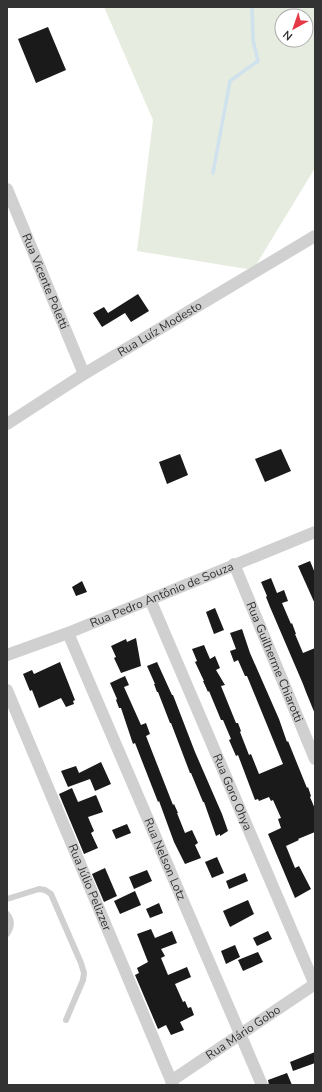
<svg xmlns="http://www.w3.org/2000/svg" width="322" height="1092" font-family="'Nunito Sans',sans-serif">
<rect width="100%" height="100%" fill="#fff"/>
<!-- green -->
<path fill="#e6ecdf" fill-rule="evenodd" d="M104,7H315V168L253,270L137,251L153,120ZM282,16H306V40H282Z"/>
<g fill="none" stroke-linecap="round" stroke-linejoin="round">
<!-- stream -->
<polyline stroke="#cfe2ee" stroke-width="3.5" points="213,173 230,81 258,61 253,40 252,7"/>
</g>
<!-- building -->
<g fill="#1a1a1a">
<polygon points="48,27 66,70 36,83 18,39"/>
<polygon points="138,294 149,311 131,322 125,313 102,327 93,313 104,307 108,313"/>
<polygon points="281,449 291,471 265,482 255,459"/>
<polygon points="180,454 188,475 167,484 159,462"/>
<polygon points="310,561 315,573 315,604 298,566"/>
<polygon points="271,578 277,593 284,590 288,601 282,603 291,624 292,623 296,634 295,634 303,653 315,648 315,714 306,692 303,684 270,607 266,597 267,596 261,582"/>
<polygon points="82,581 87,592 76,596 72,587"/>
<polygon points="215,608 224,630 214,634 206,612"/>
<polygon points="242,629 250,653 279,719 287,742 288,741 307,788 308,787 311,796 310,797 315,809 315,832 298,839 299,840 286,846 295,868 299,866 311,889 295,898 268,834 281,828 278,819 281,818 273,800 271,801 269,797 259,801 258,799 255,800 238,755 236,756 229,740 231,739 223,720 221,720 209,691 208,692 203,681 204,681 195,662 197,661 192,649 204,645 210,659 215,656 220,668 216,670 225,685 221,686 236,723 238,723 241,731 240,732 249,755 251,754 259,774 283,764 247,676 245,676 238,660 234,662 230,651 236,649 230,633"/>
<polygon points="136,638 141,666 121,673 114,658 116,657 111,646 126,639 127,642"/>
<polygon points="60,662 75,700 73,701 74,704 66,707 61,698 39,708 32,690 30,691 23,674 32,670 34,674"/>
<polygon points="157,662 172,695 173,695 195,752 222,814 228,831 220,836 220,834 216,836 204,802 203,802 191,773 190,773 171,723 170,723 158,692 157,692 154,684 155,684 147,666"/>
<polygon points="125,676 129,685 124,687 141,725 146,723 150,734 146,736 173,805 174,804 178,813 177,813 185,833 192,830 198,843 195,845 201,858 185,864 174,842 159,801 158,802 135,743 133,744 121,708 119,708 116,700 117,699 110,683"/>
<polygon points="101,762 111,784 95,791 90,779 68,787 61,771 76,766 79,773"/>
<polygon points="72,788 78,802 96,795 103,812 88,817 94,831 91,833 98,848 84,854 59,794"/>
<polygon points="127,824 131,833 116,839 112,830"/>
<polygon points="217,857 224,873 212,878 205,862"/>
<polygon points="105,868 117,896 104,902 92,874"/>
<polygon points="147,870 152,881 134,889 129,877"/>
<polygon points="245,873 248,881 229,889 226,881"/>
<polygon points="135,891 141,905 120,914 114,901"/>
<polygon points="248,900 254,914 230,927 223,911"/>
<polygon points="159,903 163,913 150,918 146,909"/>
<polygon points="151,929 155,938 172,931 177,943 161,949 165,956 161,958 168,975 187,967 191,977 175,984 183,1002 185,1001 188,1008 191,1007 194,1015 180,1022 184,1030 171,1035 166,1025 158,1029 135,975 139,973 137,968 148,962 137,934"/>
<polygon points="268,931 272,939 257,946 253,938"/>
<polygon points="235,945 240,957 226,964 221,951"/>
<polygon points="258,952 263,962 243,971 238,960"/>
<polygon points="315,1052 315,1063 293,1071 290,1062"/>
<polygon points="287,1073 292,1085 269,1085 268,1080"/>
</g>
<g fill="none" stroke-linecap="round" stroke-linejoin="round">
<!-- service -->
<g stroke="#d0d0d0" stroke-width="6">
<polyline points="7,899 39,889 45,890 51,894 81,963 84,973 83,980 66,1020"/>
<path d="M7,914C12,920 12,927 7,934"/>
</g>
<!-- minor -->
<g stroke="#d0d0d0" stroke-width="12">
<path id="s1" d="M7,189L84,374"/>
<path id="s2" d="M7,424L84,374L315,236"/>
<path id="s3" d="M234,564L315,759"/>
<path id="s4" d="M150,599L315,985"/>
<path id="s5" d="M68,633L262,1085"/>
<path id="s6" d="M7,655L68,633L315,532"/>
<path id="s7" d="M7,690L173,1085"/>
<path id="s8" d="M171,1081L315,984"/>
</g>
</g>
<g text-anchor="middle" stroke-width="4" stroke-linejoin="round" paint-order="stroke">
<!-- street labels -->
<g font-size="12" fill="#333" stroke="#fff">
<text dy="4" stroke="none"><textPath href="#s1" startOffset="100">Rua Vicente Poletti</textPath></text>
<text dy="4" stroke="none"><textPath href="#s2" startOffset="180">Rua Luíz Modesto</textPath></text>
<text dy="4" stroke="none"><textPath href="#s6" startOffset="166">Rua Pedro Antônio de Souza</textPath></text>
<text dy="4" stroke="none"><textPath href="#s3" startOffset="106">Rua Guilherme Chiarotti</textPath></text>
<text dy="4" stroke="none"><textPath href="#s4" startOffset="210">Rua Goro Ohya</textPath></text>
<text dy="4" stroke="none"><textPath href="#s5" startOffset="246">Rua Nelson Lotz</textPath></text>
<text dy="4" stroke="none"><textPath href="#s7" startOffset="214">Rua Júlio Pelizzer</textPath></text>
<text dy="4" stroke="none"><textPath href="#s8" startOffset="87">Rua Mário Gobo</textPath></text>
</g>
</g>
<!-- border -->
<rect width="322" height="1092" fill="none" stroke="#333333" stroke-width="16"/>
<!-- north arrow -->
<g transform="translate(294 28) rotate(220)"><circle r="19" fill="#ffffff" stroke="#adadad"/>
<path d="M0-3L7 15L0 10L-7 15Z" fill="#e63946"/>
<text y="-6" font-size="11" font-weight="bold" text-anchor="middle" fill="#333333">N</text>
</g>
</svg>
